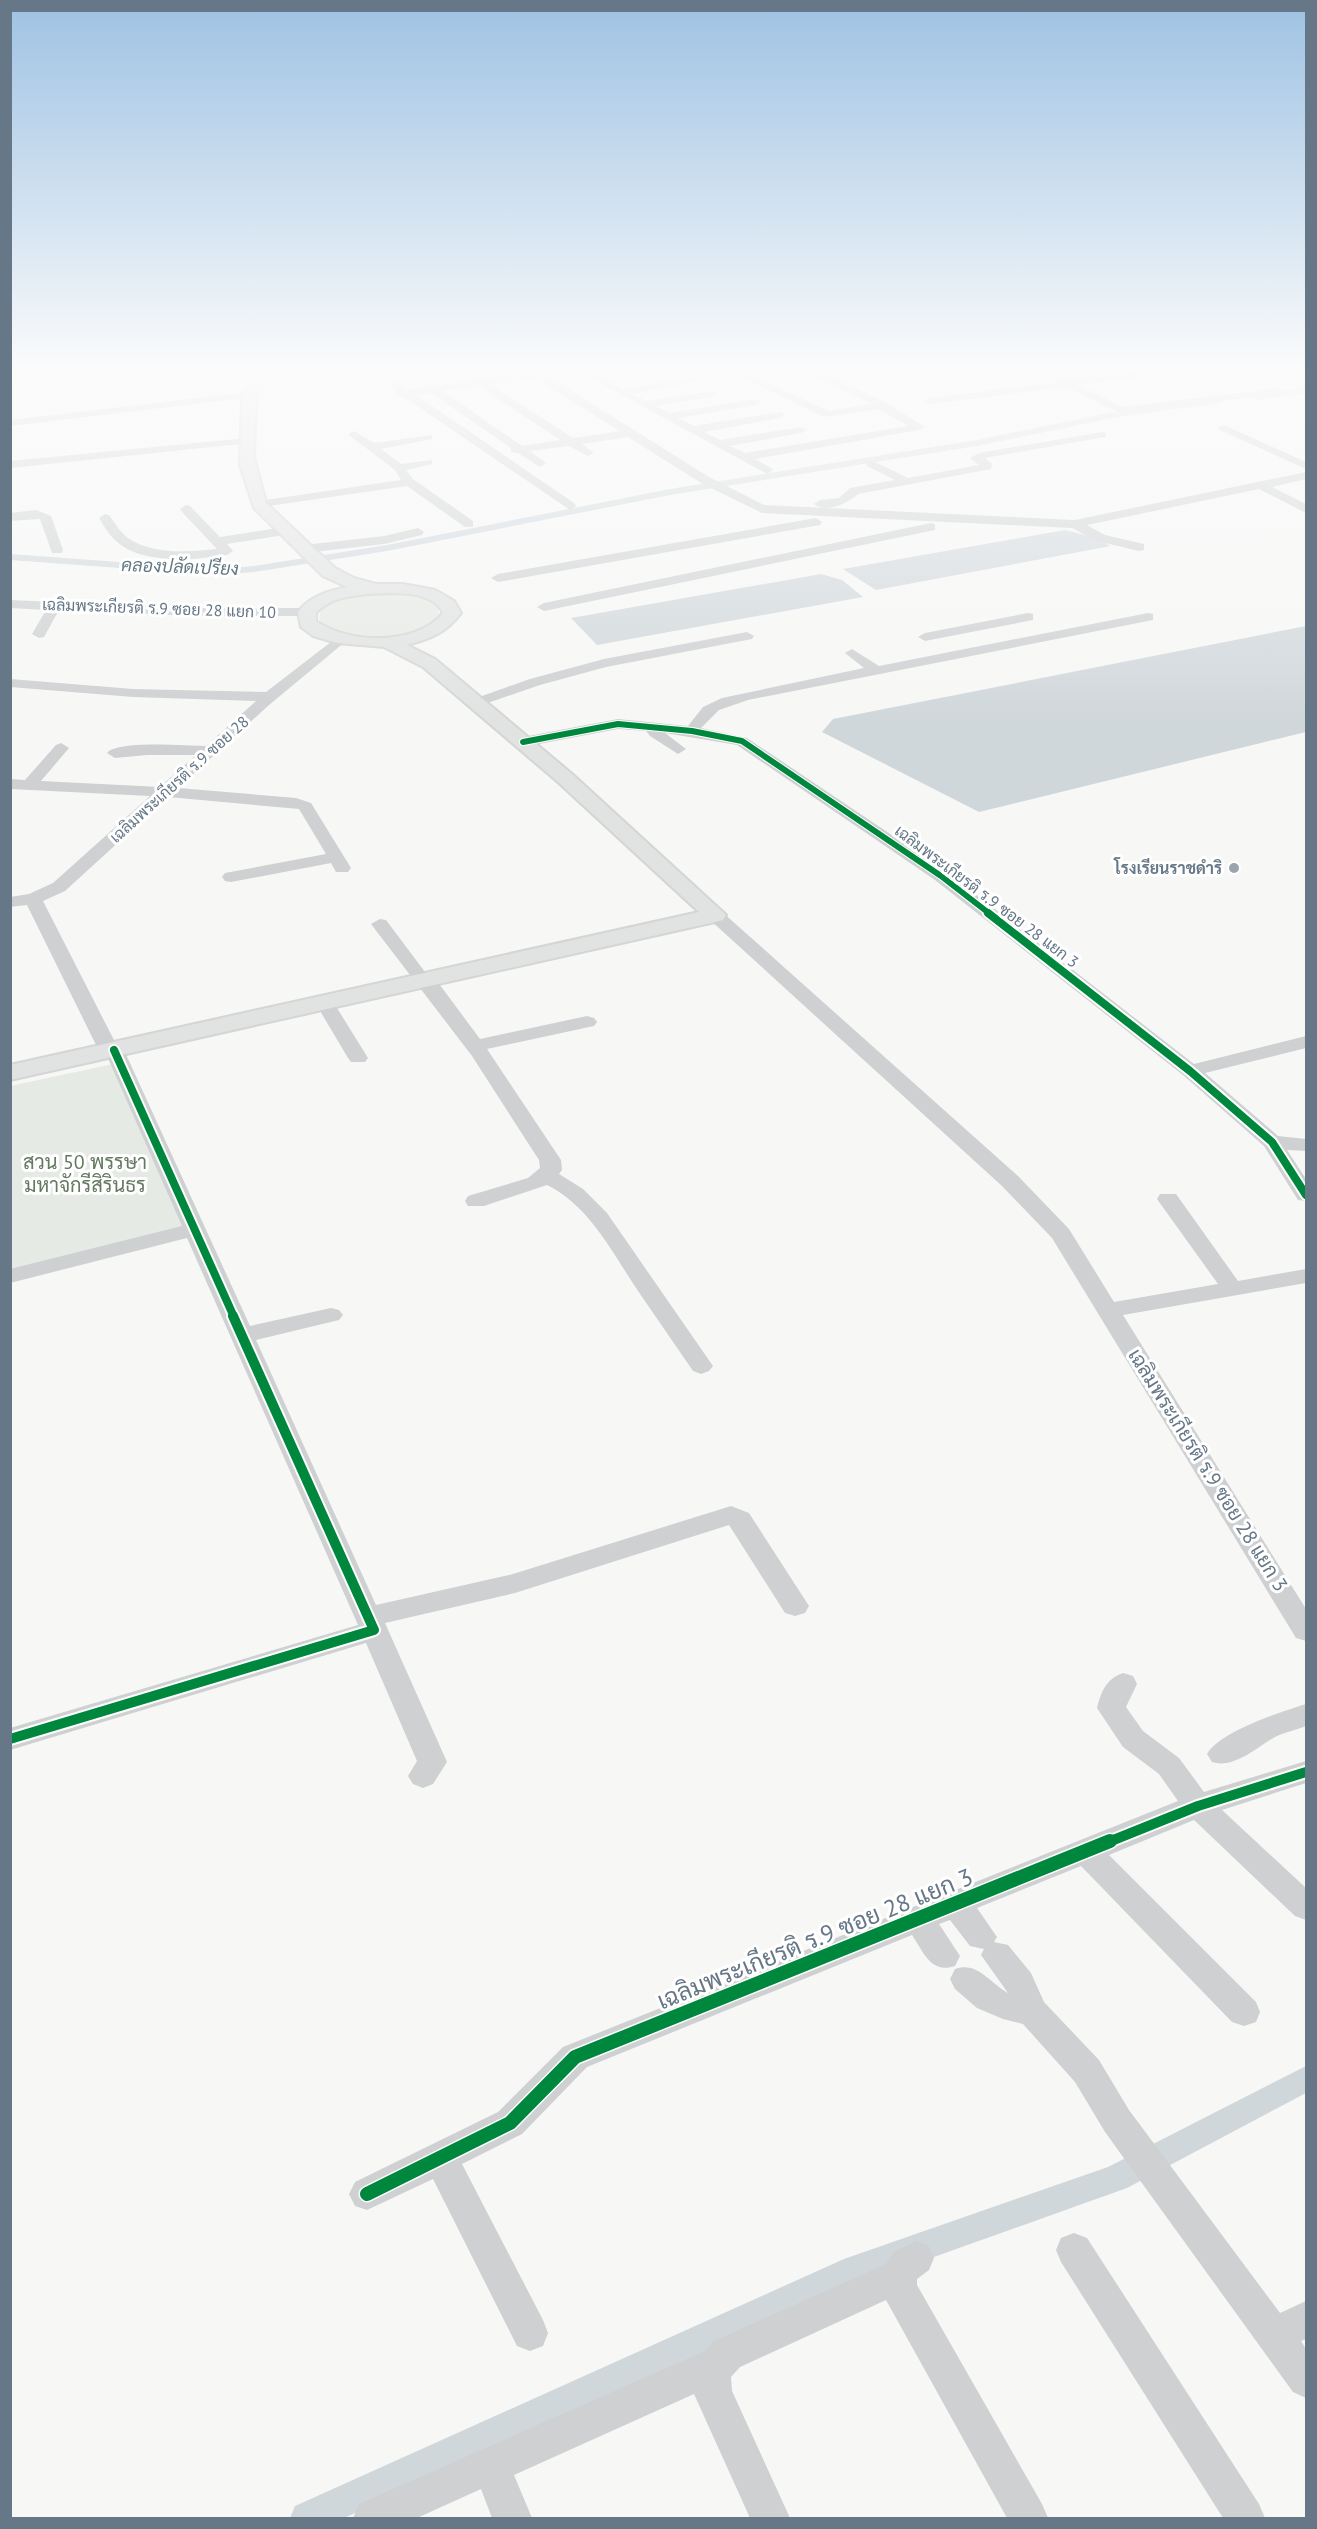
<svg xmlns="http://www.w3.org/2000/svg" width="1317" height="2529" font-family="'PT Sans',Sarabun,sans-serif">
<rect width="100%" height="100%" fill="#f7f7f6"/>
<!-- green -->
<g fill="#e6eae4">
<path d="M379,593C399,593 424,592 438,607L439,616C421,641 339,646 319,620L320,612C335,596 359,595 379,593Z"/>
<polygon points="118,1063 191,1226 11,1270 10,1086"/>
</g>
<!-- water -->
<g fill="#d0d7db">
<polygon points="1065,530 1094,537 1111,546 876,590 843,569"/>
<polygon points="821,574 842,580 863,597 597,645 571,618"/>
<polygon points="1306,626 1306,732 979,812 822,732 833,719"/>
</g>
<g fill="none" stroke-linecap="round" stroke-linejoin="round">
<!-- canal -->
<g fill="#d0d7db" fill-rule="evenodd">
<polygon points="1306,387 1306,393 1256,400 1251,397"/>
<polygon points="1218,398 1223,401 1221,403 1118,417 977,446 670,495 387,551 254,572 216,575 10,560 10,554 216,569 254,566 387,545 670,489 977,440 1118,411"/>
<polygon points="1306,2066 1306,2093 1127,2188 861,2283 344,2518 290,2518 295,2506 844,2259 1108,2167"/>
</g>
<defs>
<path id="major" d="M262,369H275L256,395L254,457L266,503L335,568L354,578L376,584H403L435,590L454,601L461,613C446,633 430,639 407,645L435,659L572,774L726,915L723,920L715,922L10,1080V1065L699,912L558,782L423,667L384,647L337,643L313,636L301,627L298,612C310,596 328,591 347,587L323,576L254,508L240,465L242,395ZM369,594C391,593 432,589 443,613C417,646 348,644 316,621V613C330,598 349,596 369,594Z"/>
</defs>
<!-- major casing -->
<use href="#major" stroke="#d4d5d5" stroke-width="4"/>
<!-- minor -->
<g fill="#ced0d1" fill-rule="evenodd">
<polygon points="275,369 325,369 320,372 267,376 262,373"/>
<path d="M523,369H536L543,373L709,477L764,505L1075,520L1306,472V479L1272,487L1306,504V513L1259,489L1087,525L1105,535L1144,544V550L1139,551L1097,541L1072,528L762,513L701,483L628,437L582,444L594,453L588,456L569,446L530,451L546,463L540,467L518,453L511,452V448L431,393L416,395L574,503L576,506L570,510L404,397L396,396L397,392L388,384L397,382L408,390L424,388V384L435,386L471,381V377L483,379L528,373ZM536,379L620,431L573,438L491,385ZM479,386L560,440L522,446L443,391Z"/>
<polygon points="574,369 587,369 623,389 691,378 696,381 633,394 646,401 712,391 717,394 712,397 655,406 670,413 755,399 760,402 755,405 679,418 694,426 780,412 786,415 780,418 704,432 720,440 801,427 807,430 801,433 730,446 745,453 908,426 878,409 824,417 724,369 738,369 829,411 872,404 800,369 814,369 887,403 925,427 919,430 755,459 771,468 773,470 767,474"/>
<polygon points="894,369 926,369 873,378 868,375"/>
<polygon points="1035,369 1048,369 1069,380 1152,369 1183,369 1178,372 1079,385 1122,407 1281,388 1286,391 1281,394 1120,413 1066,387 930,404 925,401 930,398 1056,382"/>
<polygon points="1255,369 1269,369 1273,373 1268,376"/>
<polygon points="1306,369 1306,373 1301,370 1301,369"/>
<polygon points="249,392 254,395 253,397 10,426 10,420"/>
<polygon points="1224,425 1306,462 1306,469 1220,430 1218,428"/>
<polygon points="354,431 374,443 432,435 432,439 381,449 401,464 432,460 432,464 406,470 413,479 473,521 473,527 465,527 407,486 255,508 255,502 259,501 401,480 395,470 350,436 348,434"/>
<path d="M1102,432L1106,433V437L985,458L992,464L991,469L858,494C848,503 826,514 814,504L820,500L839,498L850,488L895,480L867,466V462H875L908,478L979,465L970,458L979,453Z"/>
<polygon points="247,438 253,441 251,443 10,468 10,461"/>
<path d="M186,505L190,506L220,537L284,527L290,531L284,535L227,544L233,551L227,555C195,560 142,565 116,541C109,535 104,526 99,518L105,514L109,515C115,523 120,532 128,538C152,555 190,552 217,549L182,512L180,509Z"/>
<polygon points="36,510 51,516 63,550 62,553 52,553 51,550 40,519 10,521 10,513"/>
<polygon points="816,518 822,522 820,525 498,582 491,578 498,574"/>
<polygon points="931,523 935,524 935,530 544,611 537,607 544,603"/>
<polygon points="418,528 424,532 422,535 384,544 304,553 298,549 304,545 384,536"/>
<polygon points="10,600 193,608 307,608 314,612 307,616 193,616 59,610 44,637 39,638 32,634 46,610 10,608"/>
<polygon points="1028,613 1033,614 1033,620 925,641 918,637 925,633"/>
<polygon points="1148,613 1153,614 1153,620 748,700 719,710 701,728 747,738 947,872 1194,1064 1306,1036 1306,1048 1205,1073 1278,1136 1306,1139 1306,1151 1287,1150 1306,1179 1306,1201 1298,1200 1264,1146 1183,1075 935,880 737,745 665,733 686,749 678,754 650,736 646,731 618,729 523,747 515,742 523,737 618,719 688,726 703,707 722,698 864,668 845,653 852,649 879,666"/>
<polygon points="747,632 754,636 752,639 606,667 540,685 473,708 466,704 468,701 530,679 604,659"/>
<path d="M340,635L347,639L345,642L269,705L178,788L296,798L311,803L351,868L348,872H336L331,863L231,882L225,881L222,877L225,873L326,854L299,809L168,797L65,891L43,901L116,1044L124,1050L250,1326L331,1308L339,1310L343,1315L339,1320L256,1340L376,1605L513,1574L731,1506L749,1513L809,1606L805,1613L795,1616L785,1613L729,1525L515,1593L385,1623L447,1762L433,1784L423,1788L413,1784L408,1776L417,1761L366,1643L10,1750V1728L358,1625L187,1238L10,1283V1269L182,1226L107,1056L99,1051L27,905L10,907V897L29,894L53,883L150,796L10,789V779L25,780L56,745L61,743L69,748L41,781L160,787L196,755H147L115,758L107,753C118,740 187,746 206,746L256,701L133,697L10,687V679L133,689L266,692Z"/>
<polygon points="715,910 721,911 1018,1176 1069,1229 1114,1302 1218,1284 1157,1199 1160,1194 1176,1194 1238,1281 1306,1269 1306,1283 1123,1315 1306,1609 1306,1641 1296,1638 1052,1238 1002,1186 709,919 706,915"/>
<path d="M380,919L386,920L428,976L434,977L480,1039L587,1016L594,1018L597,1022L594,1026L487,1049L561,1160L562,1170L559,1174L583,1189L607,1213L713,1366L709,1371L701,1374L693,1371C674,1343 655,1316 636,1288C611,1250 589,1206 547,1185L484,1206H468L465,1201L468,1196L528,1178L540,1168L539,1160L472,1056L371,924Z"/>
<polygon points="325,998 332,1000 368,1058 365,1062 351,1062 348,1058 316,1004"/>
<path d="M1123,1673L1133,1676L1137,1684L1126,1707L1143,1731L1179,1758L1204,1792L1306,1761V1783L1222,1810L1306,1888V1920L1295,1916L1194,1820L1109,1855L1256,2002L1260,2012L1256,2022L1244,2026L1232,2022L1081,1866L977,1908L997,1937L994,1942L1008,1945L1031,1973L1044,2002L1099,2060L1129,2110L1280,2313L1306,2301V2339L1301,2341L1306,2349V2398L1293,2392L1105,2132L1075,2082L1023,2024L1003,2019L977,2008L955,1989L950,1979L955,1969C977,1961 989,1982 1008,1993L981,1955L984,1949L970,1946L950,1920L939,1924L960,1956L955,1966C931,1974 924,1953 912,1935L587,2067L522,2134L462,2164L543,2320L548,2333L543,2346L530,2351L517,2346L433,2179L367,2210L355,2206L349,2194L355,2182L498,2112L563,2047L1178,1801L1159,1774L1123,1747L1097,1708C1101,1692 1106,1679 1123,1673Z"/>
<path d="M1306,1704V1726C1296,1730 1285,1732 1275,1737C1256,1748 1234,1769 1212,1762L1207,1754C1220,1731 1281,1712 1306,1704Z"/>
<polygon points="1074,2233 1087,2238 1259,2504 1265,2518 1223,2518 1061,2262 1056,2250 1061,2238"/>
<polygon points="916,2241 929,2246 934,2258 929,2270 917,2279 917,2285 1042,2504 1048,2518 1007,2518 886,2300 740,2367 731,2377 732,2391 790,2518 750,2518 694,2394 514,2475 532,2518 492,2518 481,2489 417,2518 353,2518 359,2504 705,2351 714,2341 886,2264 894,2252"/>
</g>
<!-- major -->
<use href="#major" fill="#e1e2e2" fill-rule="evenodd"/>
<defs>
<polyline id="cycleway-far3" points="523,742 618,724 692,731 742,741 941,876 990,914"/>
<g id="cycleway-far2">
<polyline points="988,913 1190,1071 1272,1142 1306,1195"/>
<polyline points="114,1050 234,1317"/>
</g>
<g id="cycleway-far1">
<polyline points="10,1739 374,1630 233,1316"/>
<polyline points="1106,1843 1198,1806 1306,1772"/>
</g>
<polyline id="cycleway" points="367,2194 510,2123 575,2057 1110,1841"/>
</defs>
<!-- cycleway-far3 casing -->
<use href="#cycleway-far3" stroke="#fff" stroke-width="8"/>
<!-- cycleway-far2 casing -->
<use href="#cycleway-far2" stroke="#fff" stroke-width="12"/>
<!-- cycleway-far1 casing -->
<use href="#cycleway-far1" stroke="#fff" stroke-width="14"/>
<!-- cycleway casing -->
<use href="#cycleway" stroke="#fff" stroke-width="17"/>
<!-- cycleway-far3 -->
<use href="#cycleway-far3" stroke="#00873e" stroke-width="6"/>
<!-- cycleway-far2 -->
<use href="#cycleway-far2" stroke="#00873e" stroke-width="8"/>
<!-- cycleway-far1 -->
<use href="#cycleway-far1" stroke="#00873e" stroke-width="10"/>
<!-- cycleway -->
<use href="#cycleway" stroke="#00873e" stroke-width="14"/>
</g>
<!-- sky -->
<linearGradient id="sky" x2="0" y2="1"><stop stop-color="#9ec2e3"/><stop offset="0.51" stop-color="#fbfbfb"/><stop offset="1" stop-color="#fbfbfb" stop-opacity="0"/></linearGradient>
<rect width="1317" height="723" fill="url(#sky)"/>
<!-- markers -->
<circle fill="#99a4ae" stroke="#fff" stroke-width="2" cx="1234" cy="868" r="6"/>
<g text-anchor="middle" stroke-width="6" stroke-linejoin="round" paint-order="stroke">
<!-- far-street labels -->
<g font-size="16" fill="#667787" stroke="#fff">
<text transform="translate(159 608) rotate(2)" y="6">เฉลิมพระเกียรติ ร.9 ซอย 28 แยก 10</text>
<text transform="translate(179 779) rotate(-42)" y="6">เฉลิมพระเกียรติ ร.9 ซอย 28</text>
<text transform="translate(987 896) rotate(37)" y="6">เฉลิมพระเกียรติ ร.9 ซอย 28 แยก 3</text>
</g>
<!-- far-poi labels -->
<g font-size="16" font-weight="bold" fill="#667787" stroke="#fff" text-anchor="end">
<text x="1222" y="874">โรงเรียนราชดำริ</text>
</g>
<!-- far-water labels -->
<g font-size="18" font-style="italic" fill="#627883" stroke="#fff">
<text transform="translate(180 567) rotate(2)" y="6">คลองปลัดเปรียง</text>
</g>
<!-- park labels -->
<g font-size="20" fill="#657961" stroke="#fff">
<text x="85" y="1169">สวน 50 พรรษา<tspan x="85" dy="23">มหาจักรีสิรินธร</tspan></text>
</g>
<!-- street labels -->
<g font-size="20" fill="#667787" stroke="#fff">
<text transform="translate(1208 1470) rotate(58)" y="7">เฉลิมพระเกียรติ ร.9 ซอย 28 แยก 3</text>
</g>
<!-- near-street labels -->
<g font-size="24" fill="#667787" stroke="#fff">
<text transform="translate(815 1939) rotate(-22)" y="8">เฉลิมพระเกียรติ ร.9 ซอย 28 แยก 3</text>
</g>
</g>
<!-- border -->
<rect width="1317" height="2529" fill="none" stroke="#667787" stroke-width="24"/>
</svg>
